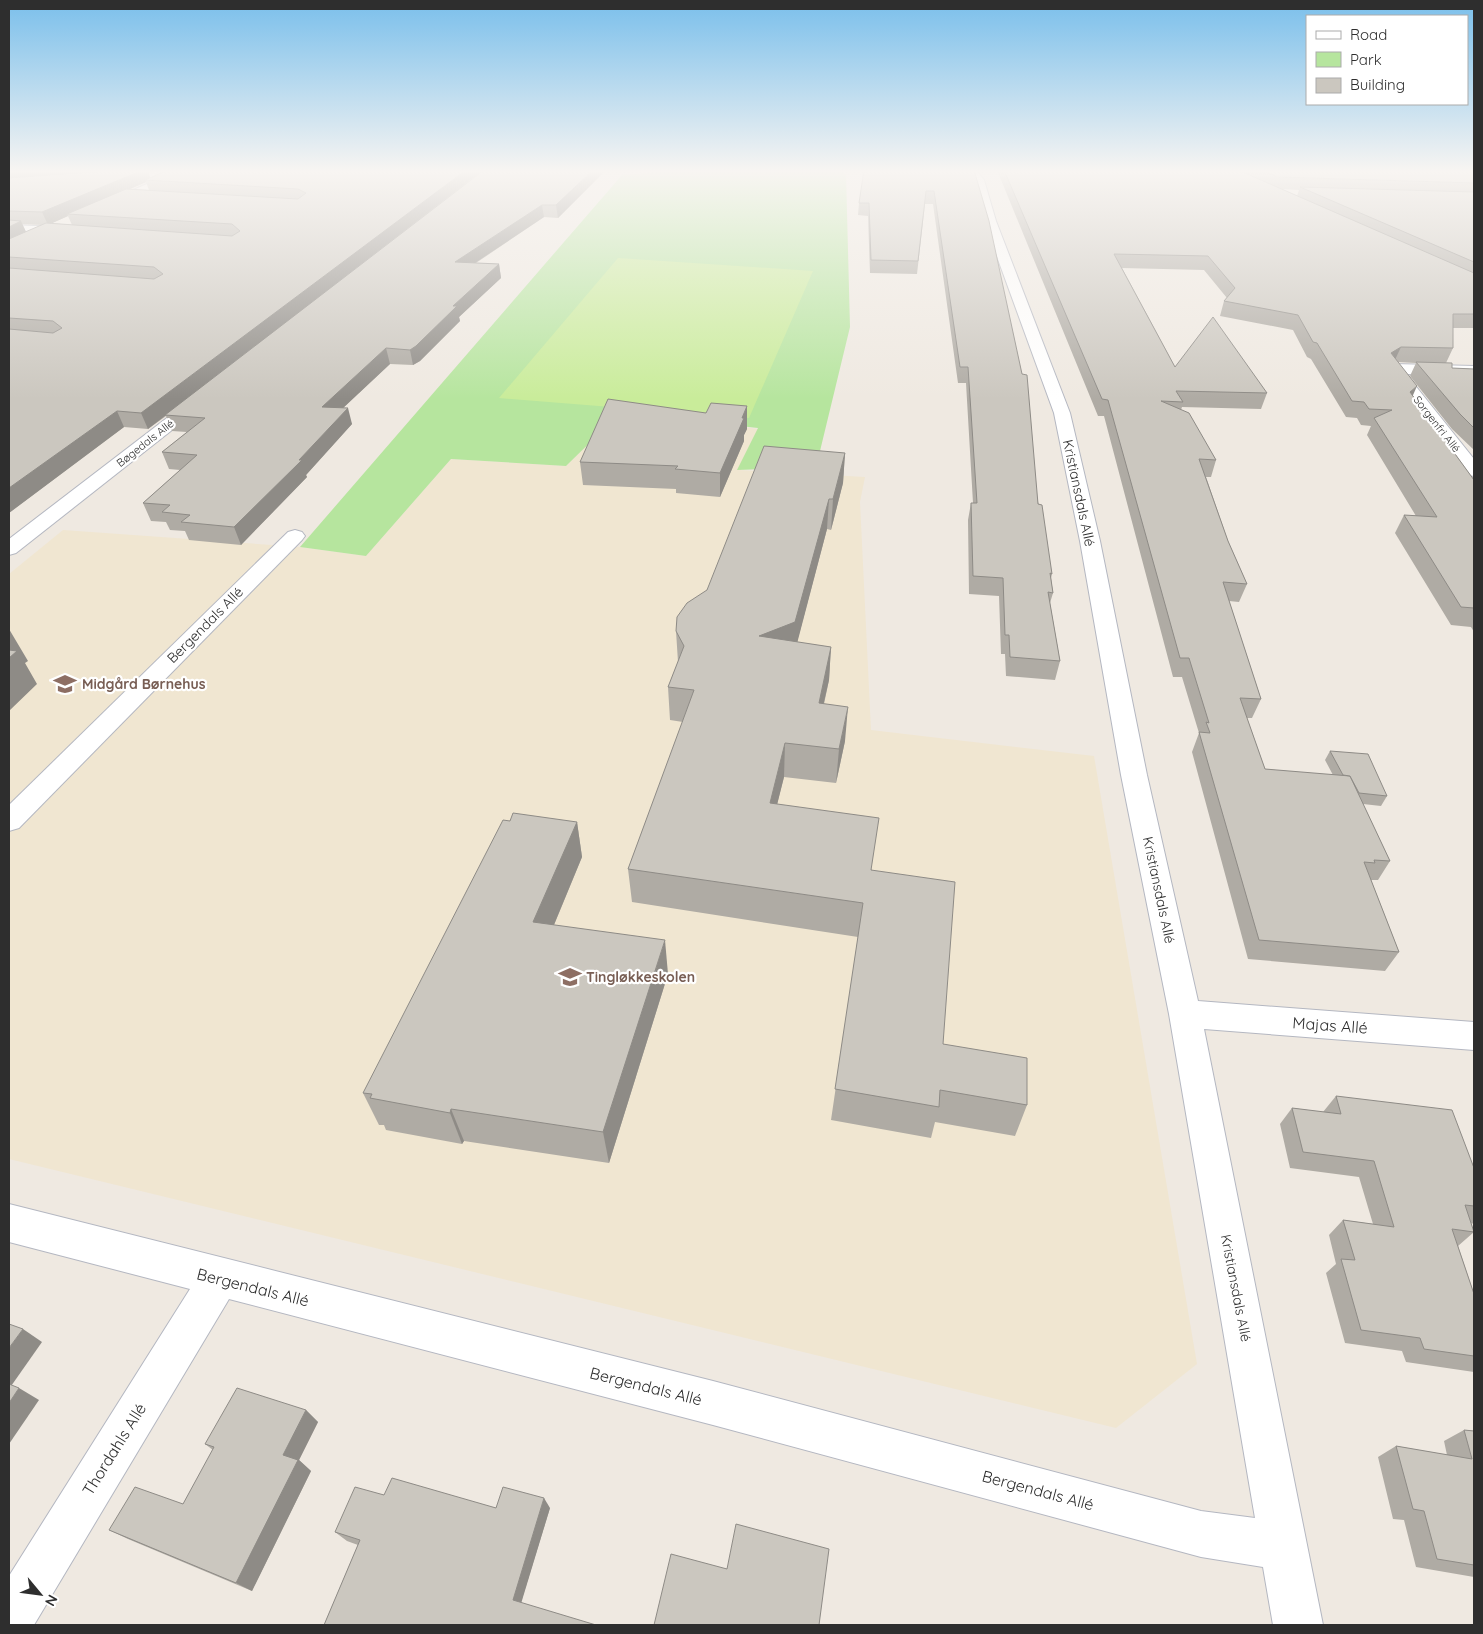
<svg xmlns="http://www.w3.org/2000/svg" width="1483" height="1634" font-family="Quicksand,sans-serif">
<rect width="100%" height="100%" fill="#efe9e1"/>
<!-- education -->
<polygon fill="#f0e6d1" points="612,421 711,423 758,429 738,470 865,477 860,502 871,730 1094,756 1197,1364 1116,1428 9,1159 9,574 63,530 300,547 366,556 451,459 566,466"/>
<!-- green -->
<polygon fill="#b6e59e" points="681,170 841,170 846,174 850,327 820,451 811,467 737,470 758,428 711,423 612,421 566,466 451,459 366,556 300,547 622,175"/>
<!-- pitch -->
<polygon fill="#c9ec9a" points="618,258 813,271 749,418 499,398"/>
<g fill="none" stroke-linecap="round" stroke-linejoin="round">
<defs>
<g id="street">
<polygon points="178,170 182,171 182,175 110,207 106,208 100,205"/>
<polygon points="965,170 975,170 984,180 996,221 1070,413 1100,541 1147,775 1198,1001 1474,1022 1474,1050 1204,1029 1323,1625 1273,1625 1263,1567 1201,1557 713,1425 229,1299 34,1625 9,1625 9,1576 190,1289 9,1242 9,1204 713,1381 1201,1511 1255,1518 1169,1014 1121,775 1080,541 1054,413 984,221 974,181"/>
<polygon points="9,225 68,227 74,231 68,235 9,231"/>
<polygon points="1394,364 1474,366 1474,376 1406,374 1474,459 1474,476 1468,475 1389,372 1386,369"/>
<polygon points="199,396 207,401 205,404 16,553 9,555 9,539 193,398"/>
<polygon points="295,530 302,532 305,536 302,540 19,828 9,831 9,805 288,532"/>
</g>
<polygon id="secondary" points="179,170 224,170 219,173 113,181 108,178 113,175"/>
</defs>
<!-- street casing -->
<use href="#street" stroke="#b4b7c1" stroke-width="2"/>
<!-- secondary casing -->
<use href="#secondary" stroke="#b4b7c1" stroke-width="2"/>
<!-- street -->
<use href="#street" fill="#fff" fill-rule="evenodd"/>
<!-- secondary -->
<use href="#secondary" fill="#fff" fill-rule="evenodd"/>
</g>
<!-- wall -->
<g fill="#afaba4" fill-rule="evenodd">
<path d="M9,170H151H148L150,178L484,170H618L605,171L558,218L544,217L476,263L499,264L501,278L459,317L460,321L420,361L413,365L390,364L343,408L352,424L306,475L307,477L241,545L189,540L185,531L170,530L166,522L151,521L143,503L180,470L169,469L162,452L187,432L172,431L166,416L148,429L124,427L9,513ZM146,182L149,190L130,189ZM68,216L72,225L52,223ZM22,224L42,225L26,232Z"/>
<polygon points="974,170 1052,574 1051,578 1053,593 1050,603 1060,661 1055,680 1006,676 1005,654 1001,654 999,596 969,594 968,520 971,503 973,503 966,383 958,383 933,204 925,204 917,274 870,273 868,216 858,215 859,203"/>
<path d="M997,170H1474V328H1453V348L1446,363L1452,368L1474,369V450L1452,429L1410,376L1416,363L1398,362L1413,396L1474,480V632L1471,627L1451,625L1395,533L1404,515L1416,516L1367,435L1371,426L1361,425L1357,418L1346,417L1311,359L1307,357L1293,330L1220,316L1224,301L1227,298L1204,270L1122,268L1175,367L1267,393L1261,409L1182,407L1181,410L1216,460L1211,477H1206L1228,541L1247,584L1239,602L1229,601L1261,699L1252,718H1247L1265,769L1333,775L1325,760L1330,751L1387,796L1381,806L1363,804L1390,861L1378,880H1371L1399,952L1385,971L1248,959L1192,752L1199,733L1182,677H1173L1104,416H1098ZM1282,189L1299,190L1297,196Z"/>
<polygon points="747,406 747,429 744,435 744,441 720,497 676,493 676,489 583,485 580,462 706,413"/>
<polygon points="845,453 843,483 831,530 827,529 797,642 831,647 829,680 824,704 845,741 836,783 784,777 777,804 872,870 943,1044 1027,1105 1015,1136 935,1122 931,1138 831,1120 858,937 632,902 628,869 683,722 670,720 668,687 678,662 676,631 707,590"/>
<polygon points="510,821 577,822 582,857 554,925 668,974 609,1163 464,1141 462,1144 386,1130 384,1125 379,1125 363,1093"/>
<polygon points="1336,1096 1474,1168 1474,1224 1471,1223 1474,1232 1458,1246 1474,1294 1474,1372 1406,1362 1402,1351 1345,1343 1326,1273 1336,1264 1329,1235 1343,1220 1373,1224 1359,1177 1290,1168 1280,1124 1292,1108 1323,1112"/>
<polygon points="306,1410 318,1422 299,1460 311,1471 252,1591 128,1539 109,1530 183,1504 213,1450 205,1444"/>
<polygon points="1464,1430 1474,1431 1474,1577 1416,1567 1404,1520 1393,1519 1378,1457 1396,1446 1447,1455 1444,1441"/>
<polygon points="384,1495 496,1508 550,1508 521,1602 324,1625 358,1545 347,1541 335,1532"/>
</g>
<!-- shaded-wall -->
<g fill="#8e8b86">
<polygon points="9,170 151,170 148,170 151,180 145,180 146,182 72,214 67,214 68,216 48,225 42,212 9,181"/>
<polygon points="466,170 483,170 148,429 141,413"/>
<polygon points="593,170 618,170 605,171 558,218 556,205"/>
<polygon points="542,205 544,217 457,275 455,262"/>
<polygon points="21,221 27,234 9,243 9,227"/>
<polygon points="499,264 501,278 459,317 460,321 420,361 413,365 410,350 453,306"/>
<polygon points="1401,347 1394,362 1391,353"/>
<polygon points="386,348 390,364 327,423 322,407"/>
<polygon points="1417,386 1410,402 1410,392"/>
<polygon points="747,406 747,429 744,435 744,441 720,497 720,473 742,418"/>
<polygon points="348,408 352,424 306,475 307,477 241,545 234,527 299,460"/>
<polygon points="117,411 124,427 9,513 9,488"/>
<polygon points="845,453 843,483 831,530 833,499"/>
<polygon points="829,499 827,529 794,655 759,636"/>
<polygon points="9,629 28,661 25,663 37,684 9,711"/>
<polygon points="831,647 829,680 816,737 819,703"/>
<polygon points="848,707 845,741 836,783 839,749"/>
<polygon points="785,743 784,777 769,837 770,803"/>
<polygon points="577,822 582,857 541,956 533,922"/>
<polygon points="665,940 668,974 609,1163 603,1132"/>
<polygon points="451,1109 464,1141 462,1144 450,1113"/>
<polygon points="23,1329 42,1342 9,1389 9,1348"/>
<polygon points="19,1388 39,1400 9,1444 9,1403"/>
<polygon points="306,1410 318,1422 299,1460 311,1471 252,1591 236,1583 283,1455"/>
<polygon points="544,1498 550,1508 520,1607 513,1600"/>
</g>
<!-- building -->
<g fill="#cbc7bf" stroke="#8e8b86">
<polygon points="120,170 143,170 42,212 9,211 9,178"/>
<polygon points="168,170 466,170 141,413 117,411 9,488 9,329 53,333 62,328 53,321 9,318 9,268 154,279 163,274 154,267 9,257 9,239 46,223 232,236 240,231 232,224 67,214 126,189 298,199 306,193 298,189 145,180"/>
<polygon points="484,170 593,170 556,205 542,205 455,262 499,264 453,306 457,306 416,346 410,350 386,348 322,407 348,408 299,460 302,460 234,527 181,522 190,515 162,512 170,505 143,503 197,455 162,452 205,418 165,415"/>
<polygon points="864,170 974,170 989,221 1022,374 1027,375 1038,504 1042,505 1052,574 1050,573 1053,593 1048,592 1060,661 1010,657 1009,635 1005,635 1003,578 973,576 971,503 977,503 968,367 960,367 934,191 926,191 918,261 871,260 869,203 859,203"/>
<polygon points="1004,170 1238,170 1474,273 1474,314 1453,314 1453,348 1401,347 1391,353 1417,386 1410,392 1474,480 1474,608 1461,607 1404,515 1437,517 1374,418 1392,410 1369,409 1364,402 1352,401 1317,343 1313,342 1298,315 1224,301 1235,288 1208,256 1114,254 1175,367 1213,317 1267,393 1176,391 1183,402 1161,401 1189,413 1216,460 1199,459 1228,541 1247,584 1223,582 1261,699 1240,698 1265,769 1350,776 1390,861 1374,860 1375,863 1364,862 1399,952 1259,940 1199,732 1210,733 1206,722 1209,723 1189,658 1180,658 1108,400 1102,399"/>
<polygon points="1261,170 1474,170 1474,183 1278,177"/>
<polygon points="1300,187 1474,192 1474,262"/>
<polygon points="9,220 21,221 9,227"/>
<polygon points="1416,362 1452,363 1452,368 1474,369 1474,428 1460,414"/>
<polygon points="608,399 706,413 711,403 747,406 742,418 744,418 720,473 675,469 678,466 580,462"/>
<polygon points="764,446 845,453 833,499 829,499 795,622 759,636 831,647 819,703 848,707 839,749 785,743 770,803 879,818 871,870 955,882 943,1044 1027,1058 1027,1105 940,1090 939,1107 835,1089 863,903 628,869 694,690 668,687 684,646 676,631 677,617 687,603 707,590"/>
<polygon points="9,650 17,651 9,658"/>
<polygon points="1330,751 1368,754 1387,796 1359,793 1350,776 1343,775"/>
<polygon points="513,813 577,822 533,922 665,940 603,1132 451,1109 450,1113 370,1098 372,1094 363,1093 503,820 510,821"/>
<polygon points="1336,1096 1452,1110 1474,1168 1474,1206 1465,1205 1474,1232 1452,1229 1474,1294 1474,1356 1424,1349 1420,1338 1361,1330 1341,1259 1355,1260 1343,1220 1394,1227 1374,1161 1303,1152 1292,1108 1341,1114"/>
<polygon points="9,1324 23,1329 9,1348"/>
<polygon points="9,1384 19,1388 9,1403"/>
<polygon points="237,1388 306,1410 283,1455 298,1460 236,1583 109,1530 135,1487 183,1504 214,1447 205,1444"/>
<polygon points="1464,1430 1474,1431 1474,1565 1437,1559 1424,1511 1413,1509 1396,1446 1472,1459"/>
<polygon points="392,1478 496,1508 503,1487 544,1498 513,1600 596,1625 324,1625 360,1540 335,1532 355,1487 384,1495"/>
<polygon points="736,1524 829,1549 819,1625 654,1625 671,1554 727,1569"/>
</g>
<!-- sky -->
<linearGradient id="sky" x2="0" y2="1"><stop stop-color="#7abfeb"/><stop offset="0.43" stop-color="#f8f5f2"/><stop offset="1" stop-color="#f8f5f2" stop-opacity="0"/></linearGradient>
<rect width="1483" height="399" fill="url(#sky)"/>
<!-- icons -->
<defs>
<symbol id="school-bare" viewBox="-9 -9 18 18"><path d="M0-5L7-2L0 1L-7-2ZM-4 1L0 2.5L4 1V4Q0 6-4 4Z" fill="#8d6e63" stroke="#fff" stroke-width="2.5" paint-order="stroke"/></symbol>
</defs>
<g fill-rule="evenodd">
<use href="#school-bare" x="49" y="668" width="32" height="32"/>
<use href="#school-bare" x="554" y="961" width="32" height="32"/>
</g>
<g text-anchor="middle" stroke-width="4.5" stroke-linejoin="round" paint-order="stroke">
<!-- far-street labels -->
<g font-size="11" fill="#2e2e2e" stroke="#fff">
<text transform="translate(1437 424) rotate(52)" y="4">Sorgenfri Allé</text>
<text transform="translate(145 443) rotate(-38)" y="4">Bøgedals Allé</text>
</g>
<!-- street labels -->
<g font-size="14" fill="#2e2e2e" stroke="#fff">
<text transform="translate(1079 493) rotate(78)" y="5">Kristiansdals Allé</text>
<text transform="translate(205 625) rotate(-45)" y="5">Bergendals Allé</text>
<text transform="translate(1159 890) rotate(78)" y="5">Kristiansdals Allé</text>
<text transform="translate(1236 1288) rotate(79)" y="5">Kristiansdals Allé</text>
</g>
<!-- education labels -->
<g font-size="14" font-weight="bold" fill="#785e54" stroke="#fff" text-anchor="start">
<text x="82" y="689">Midgård Børnehus</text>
<text x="586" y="982">Tingløkkeskolen</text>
</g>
<!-- near-street labels -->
<g font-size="16" fill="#2e2e2e" stroke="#fff">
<text transform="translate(1330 1025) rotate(4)" y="6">Majas Allé</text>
<text transform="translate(253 1287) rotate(14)" y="6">Bergendals Allé</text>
<text transform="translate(646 1386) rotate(14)" y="6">Bergendals Allé</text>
<text transform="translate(114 1449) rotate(-58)" y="6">Thordahls Allé</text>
<text transform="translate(1038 1490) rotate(15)" y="6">Bergendals Allé</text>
</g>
</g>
<!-- border -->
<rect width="1483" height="1634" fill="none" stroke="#2e2e2e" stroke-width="20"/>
<!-- legend -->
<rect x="1306" y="15" width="162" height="90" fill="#ffffff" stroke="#ababab"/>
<rect x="1316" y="31" width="25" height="8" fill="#ffffff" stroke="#ababab"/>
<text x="1350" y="40" font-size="15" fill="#2e2e2e">Road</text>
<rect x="1316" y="52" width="25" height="15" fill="#b6e59e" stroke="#ababab"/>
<text x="1350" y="65" font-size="15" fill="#2e2e2e">Park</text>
<rect x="1316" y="78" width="25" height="15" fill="#cbc7bf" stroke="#ababab"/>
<text x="1350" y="90" font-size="15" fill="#2e2e2e">Building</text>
<!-- north arrow -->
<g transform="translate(40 1594) rotate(119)" stroke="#ffffff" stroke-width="4" paint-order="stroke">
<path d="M0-4L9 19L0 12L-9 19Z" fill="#2e2e2e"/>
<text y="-8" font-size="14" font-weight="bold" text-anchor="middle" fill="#2e2e2e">N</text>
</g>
</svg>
